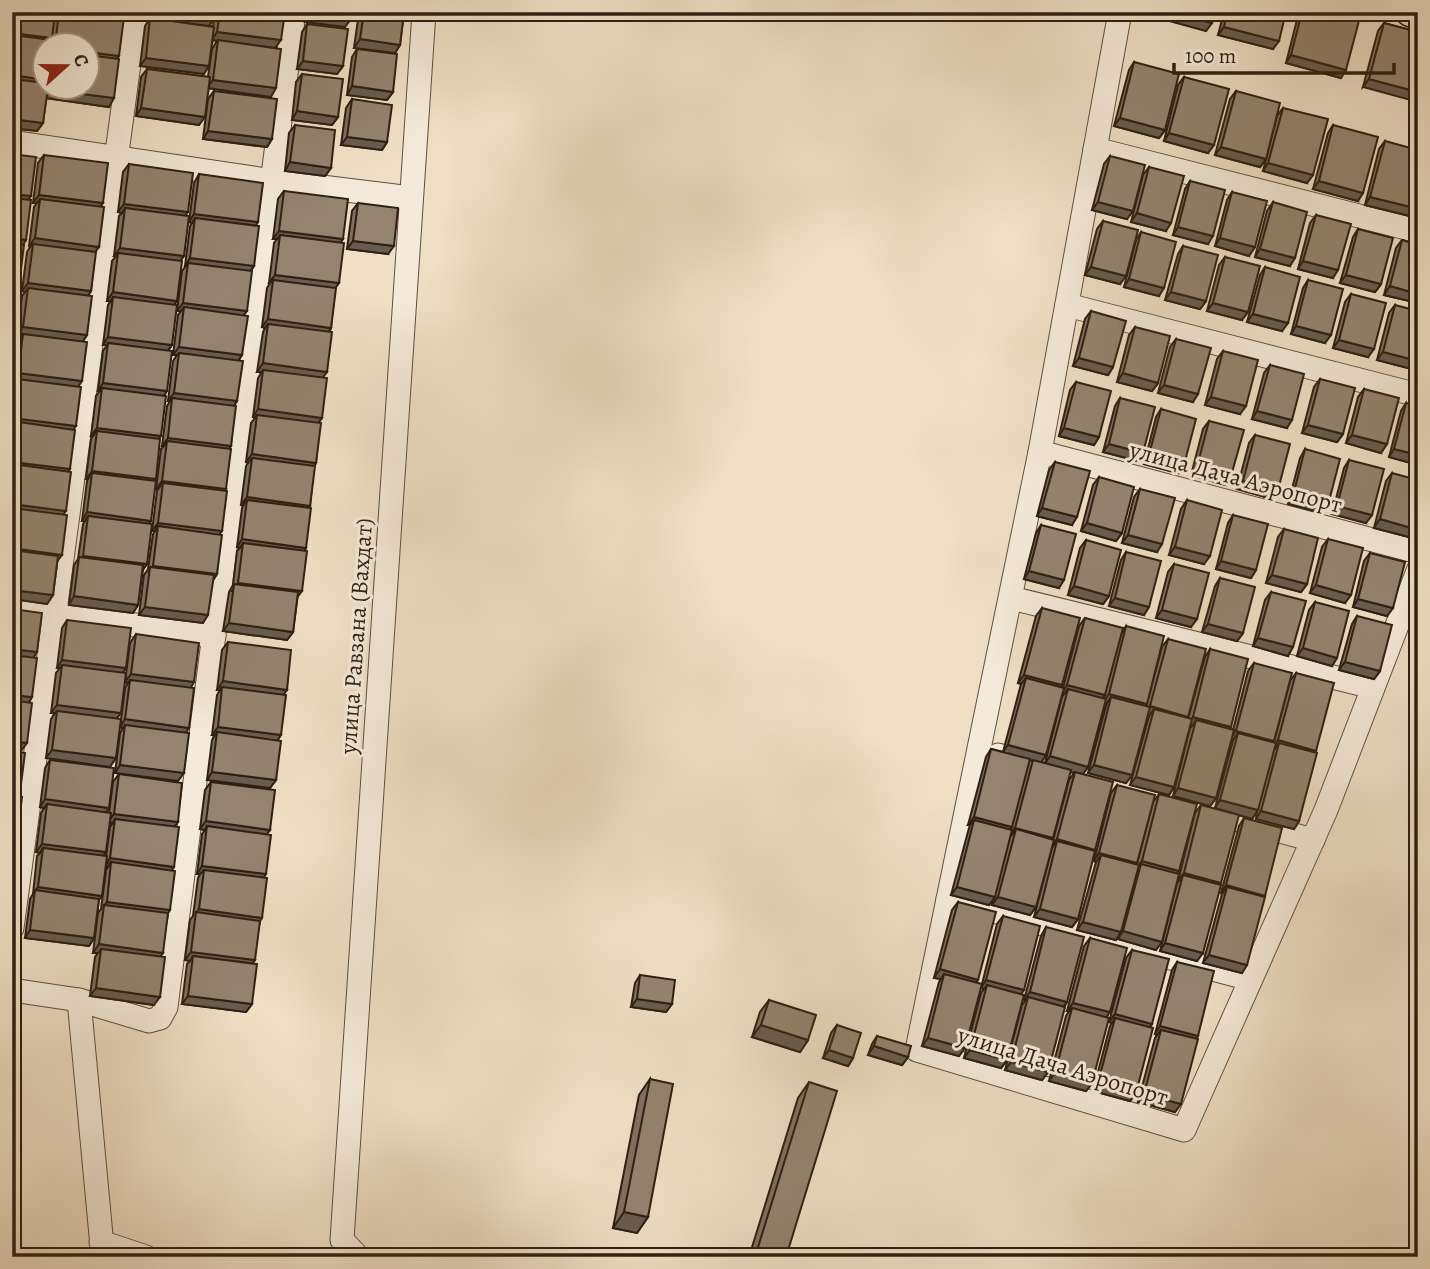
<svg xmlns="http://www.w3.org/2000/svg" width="1430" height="1269" font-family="Alegreya,serif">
<rect width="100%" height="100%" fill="#efdfc5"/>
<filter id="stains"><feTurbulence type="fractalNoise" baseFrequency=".00286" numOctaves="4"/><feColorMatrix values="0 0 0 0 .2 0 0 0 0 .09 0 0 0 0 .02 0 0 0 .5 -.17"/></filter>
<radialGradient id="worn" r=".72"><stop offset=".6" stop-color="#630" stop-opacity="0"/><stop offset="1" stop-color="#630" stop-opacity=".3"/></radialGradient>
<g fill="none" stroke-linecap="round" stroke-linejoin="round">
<defs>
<g id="minor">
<polyline points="1120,12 1040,452 917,1050 1184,1130 1326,810 1418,571"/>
<polyline points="12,142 273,181 411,198"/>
<polyline points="1095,149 1418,231"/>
<polyline points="1067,305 1418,395"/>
<polyline points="1040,452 1418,552"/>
<polyline points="1011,598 1373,687"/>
<polyline points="12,608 214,636"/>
<polyline points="998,755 1313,840"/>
<polyline points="948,899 1250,979"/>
<polyline points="12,928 136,12"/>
<polyline points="12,990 79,1000 149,1021 160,1018 166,1007 294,12"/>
<polyline points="79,1000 103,1257"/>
<polyline points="101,1242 146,1257"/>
<polyline points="358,1257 342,1240 424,12"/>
</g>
<polyline id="major" points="1410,12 1418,15"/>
</defs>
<!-- minor casing -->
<use href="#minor" stroke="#5f4f3f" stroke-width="25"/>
<!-- major casing -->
<use href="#major" stroke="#2f1f12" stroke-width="31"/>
<!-- minor -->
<use href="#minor" stroke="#f5ead9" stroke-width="23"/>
<!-- major -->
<use href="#major" stroke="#efdfc5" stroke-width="28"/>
</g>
<!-- wall -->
<g fill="#7e715f" stroke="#2f1f12" stroke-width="2" fill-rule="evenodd">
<path d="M12,12H124L122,17L117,59L109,107L46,98L43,123L37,131L12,128ZM46,46H88V88H46Z"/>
<polygon points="145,12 215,12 214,18 209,26 213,26 215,12 285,12 276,48 271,97 209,88 199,125 136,116 141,77 147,69 208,77 212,49 217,41 213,40 204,74 140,66 145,26 150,19 145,18"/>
<polygon points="306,12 352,12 345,27 305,22"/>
<polygon points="359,12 404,12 400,45 395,53 354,48"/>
<polygon points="1224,12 1286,12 1273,49 1218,35"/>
<polygon points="1299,12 1360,12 1341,78 1286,63"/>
<polygon points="1384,23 1418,32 1363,87 1378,31"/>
<polygon points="307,24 343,66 337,74 297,69 302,32"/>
<polygon points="357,49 393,92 387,100 347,95 352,57"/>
<polygon points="1134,62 1165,130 1159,138 1114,126 1129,70"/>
<polygon points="302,74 338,117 332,125 292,120 296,82"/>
<polygon points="1184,77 1208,153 1164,141 1178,85"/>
<polygon points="214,91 272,139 267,147 203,139 208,99"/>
<polygon points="1236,91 1266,159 1260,167 1215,155 1230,99"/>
<polygon points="352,99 387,142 382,150 341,145 346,108"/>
<polygon points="1283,108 1307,183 1263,171 1277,116"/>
<polygon points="295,125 331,168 325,176 285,171 289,133"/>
<polygon points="1333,125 1358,201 1313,189 1328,133"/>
<polygon points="1385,141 1415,208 1410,216 1365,205 1379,149"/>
<polygon points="44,155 103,203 100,207 91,291 88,295 87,335 83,341 69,471 53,595 47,604 12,599 12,385 15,382 13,381 18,342 22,336 17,335 22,296 25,292 22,291 27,252 30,247 29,246 34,207 37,203 33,203 38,163"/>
<polygon points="1110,156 1127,219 1092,210 1104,164"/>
<polygon points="129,164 185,216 184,256 180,261 177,301 174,305 172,345 168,351 149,524 147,564 143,570 138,605 133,613 69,605 74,565 78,559 83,524 85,521 82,521 87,481 88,479 86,479 91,439 93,436 91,436 96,396 100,391 98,391 103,351 107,345 103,345 108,305 111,301 107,301 112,261 116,256 114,256 119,216 122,213 118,212 123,172"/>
<polygon points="1149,167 1166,231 1131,222 1143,175"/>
<polygon points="199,174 256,226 254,266 251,271 244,315 242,355 238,361 237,401 234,406 231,446 229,449 224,491 222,531 219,534 217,574 213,580 203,623 139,615 144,575 148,569 153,534 155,531 152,531 157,491 158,489 156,489 161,449 164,446 162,446 167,406 170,401 168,401 173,361 177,355 173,355 178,315 181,311 177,311 182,271 186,266 185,266 190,226 192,223 189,222 194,183"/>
<polygon points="1190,181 1208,244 1173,235 1185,189"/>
<polygon points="284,191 343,239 340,243 339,283 335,288 331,328 329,332 323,378 316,463 314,466 310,506 309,508 293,632 287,640 223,631 229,592 233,585 237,551 240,548 237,547 242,508 243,506 241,505 246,466 248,463 246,462 251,423 255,418 253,417 258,378 262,372 257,372 263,332 265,328 262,327 267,288 270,283 269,283 274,243 277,239 273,239 278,199"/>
<polygon points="1232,192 1249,256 1215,246 1227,200"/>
<polygon points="1273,202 1290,266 1255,257 1267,211"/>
<polygon points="358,203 388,254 347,249 352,211"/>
<polygon points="1316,215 1333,278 1298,269 1310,223"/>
<polygon points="1103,221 1120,284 1085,275 1097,229"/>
<polygon points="1358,229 1381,284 1375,292 1340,283 1353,237"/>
<polygon points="1141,232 1159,296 1124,287 1136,240"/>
<polygon points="1402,240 1418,245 1418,303 1384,295 1396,248"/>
<polygon points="1183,246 1206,301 1200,309 1165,300 1178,254"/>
<polygon points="1225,257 1242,320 1207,311 1219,265"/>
<polygon points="1265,267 1282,331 1247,322 1260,275"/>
<polygon points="1308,280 1325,343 1291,334 1303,288"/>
<polygon points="1351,294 1368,357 1333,348 1345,302"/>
<polygon points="1395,305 1412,369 1377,360 1389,313"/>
<polygon points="1091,311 1113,367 1108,375 1073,366 1085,319"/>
<polygon points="1135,327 1158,383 1152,391 1117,382 1129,335"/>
<polygon points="1176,339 1193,402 1158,393 1170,347"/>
<polygon points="1223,351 1240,414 1205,405 1217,359"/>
<polygon points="1270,365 1287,428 1252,419 1264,373"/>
<polygon points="1320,379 1343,434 1337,442 1302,433 1314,387"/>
<polygon points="1076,382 1099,437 1094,445 1059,436 1070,390"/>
<polygon points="1364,389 1381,453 1346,443 1358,397"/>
<polygon points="1120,398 1138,461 1103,452 1115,406"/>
<polygon points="1406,403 1418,465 1389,457 1401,411"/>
<polygon points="1161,409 1178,473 1144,464 1156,417"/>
<polygon points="1209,421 1231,476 1226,485 1191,475 1203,429"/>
<polygon points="1255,435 1272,499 1237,489 1249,443"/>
<polygon points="1305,449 1322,513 1288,504 1300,458"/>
<polygon points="1349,460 1366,523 1332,514 1344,468"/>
<polygon points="1055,462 1072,525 1037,516 1049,470"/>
<polygon points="1392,473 1409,537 1374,528 1386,481"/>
<polygon points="1099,477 1122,533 1116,541 1081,531 1093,485"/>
<polygon points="1140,489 1157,552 1122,543 1134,497"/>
<polygon points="1187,500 1204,564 1169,555 1181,509"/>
<polygon points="1233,515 1256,570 1251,578 1216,569 1228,523"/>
<polygon points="1041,525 1059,588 1024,579 1036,533"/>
<polygon points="1284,529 1307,584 1301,592 1266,583 1278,537"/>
<polygon points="1328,539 1345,603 1310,593 1322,547"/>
<polygon points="1086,540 1109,596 1103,604 1068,595 1080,548"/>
<polygon points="1126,552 1144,615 1109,606 1121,560"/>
<polygon points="1370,553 1387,616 1353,607 1364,561"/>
<polygon points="1174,564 1191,627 1156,618 1168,572"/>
<polygon points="1220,578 1243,633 1237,641 1202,632 1215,586"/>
<polygon points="1271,592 1288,656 1253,646 1265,600"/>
<polygon points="1315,602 1332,666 1297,656 1309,610"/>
<path d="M1042,608L1062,685L1061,687L1063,688L1079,626L1085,618L1122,633L1126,626L1145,706L1146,707L1162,647L1168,639L1187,718L1188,719L1205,657L1210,649L1229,729L1233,730L1248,671L1254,663L1274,742L1290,681L1296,673L1315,753L1299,821L1294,829L1256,819L1257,811L1252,819L1215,808L1233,740L1232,739L1216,798L1210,806L1173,796L1190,728L1192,726H1190L1174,787L1169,795L1130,785L1149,716L1147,715L1132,775L1126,783L1088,773L1106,706L1107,703L1105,702L1088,767L1083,774L1094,851L1078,919L1072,927L1034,917L1052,848L1036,907L1030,915L992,905L994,898L989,905L951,895L969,828L970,825H968L986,757L991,749L1003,752L1021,684L1018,683L1036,616ZM1062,694H1064L1062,697L1045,763L1041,762ZM1070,772L1074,773L1069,780L1053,840L1052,839Z"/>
<polygon points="1357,616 1380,671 1374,679 1339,670 1352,624"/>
<polygon points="67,620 126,668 122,673 117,718 110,767 46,758 51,719 55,713 51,713 56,673 60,668 57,668 62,628"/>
<polygon points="136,634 191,688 178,781 115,773 120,733 123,728 120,727 125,688 128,683 125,682 130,643"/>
<polygon points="228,642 283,695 278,740 276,780 270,788 207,780 212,740 215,735 212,735 217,695 220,690 217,690 222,650"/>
<path d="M50,760L106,812L109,813L113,782L119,774L178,822L174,827L168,914L160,956L154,1005L90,996L95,957L98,953H93L98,913L101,909L106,870L108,867H106L102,896L99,899L94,938L89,946L25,938L30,899L33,894L37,856L40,853L36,852L41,813L44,808L40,807L45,768ZM110,822L113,823L110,827L106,856L103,855Z"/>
<polygon points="211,782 270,830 266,834 260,921 252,964 252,1004 246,1012 182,1004 187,964 190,961 185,960 190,920 193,916 198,878 200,874 197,874 202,834 205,830 200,829 205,790"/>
<polygon points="1117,785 1137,864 1153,802 1159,794 1178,874 1156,950 1118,939 1119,936 1116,940 1077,930 1096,862 1094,861 1111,793"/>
<polygon points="1201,805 1220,885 1197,961 1160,951 1177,883 1179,881 1178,881 1195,813"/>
<polygon points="1244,818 1264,897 1242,973 1203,963 1222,894 1221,893 1239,826"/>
<polygon points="958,902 976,982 959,1056 922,1046 939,982 941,979 934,978 952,910"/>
<polygon points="1003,916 1021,994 1007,1060 1001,1068 964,1058 981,993 984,989 981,988 997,924"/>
<polygon points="1046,927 1067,1002 1064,1007 1048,1072 1042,1080 1005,1070 1022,1005 1025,1001 1024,1000 1041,936"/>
<polygon points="1090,938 1107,1017 1092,1083 1086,1091 1049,1081 1066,1016 1069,1011 1067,1011 1084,946"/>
<polygon points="1132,950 1152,1024 1150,1027 1136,1093 1130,1101 1093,1091 1110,1026 1112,1023 1109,1022 1126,958"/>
<polygon points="1177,962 1196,1039 1175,1112 1138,1102 1155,1038 1157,1035 1155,1034 1172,970"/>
<polygon points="640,975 672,1004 666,1012 631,1007 635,983"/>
<polygon points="769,1000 808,1040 800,1052 752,1037 760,1012"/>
<polygon points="837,1025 853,1058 848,1066 823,1058 831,1033"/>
<polygon points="877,1036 908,1057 902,1065 868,1055 872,1044"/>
<polygon points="650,1079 648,1217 637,1233 613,1228 639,1095"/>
<polygon points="809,1082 786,1257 749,1257 798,1098"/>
</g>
<!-- shaded-wall -->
<g fill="#675c4e" stroke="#2f1f12" stroke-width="2">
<polygon points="59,12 115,12 124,14 119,22"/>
<polygon points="149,12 170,12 214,18 209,26 145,18"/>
<polygon points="1154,12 1171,12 1212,23 1206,31 1151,16"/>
<polygon points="311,14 351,19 345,27 305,22"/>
<polygon points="1224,27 1279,41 1273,49 1218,35"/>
<polygon points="217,32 281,40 275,48 212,40"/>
<polygon points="12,33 52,38 46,46 12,42"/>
<polygon points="360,39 400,45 395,53 354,48"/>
<polygon points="88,52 119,56 113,65 88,61"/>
<polygon points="1291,55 1346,70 1341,78 1286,63"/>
<polygon points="146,58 209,66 204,74 140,66"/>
<polygon points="303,61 343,66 337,74 297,69"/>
<polygon points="12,75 46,80 46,83 42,88 12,84"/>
<polygon points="1369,79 1418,92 1418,102 1363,87"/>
<polygon points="213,80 276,88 271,97 207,88"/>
<polygon points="352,86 393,92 387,100 347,95"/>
<polygon points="51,90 114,98 109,107 45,98"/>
<polygon points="141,108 205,117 199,125 136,116"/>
<polygon points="297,111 338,117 332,125 292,120"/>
<polygon points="1120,118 1165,130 1159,138 1114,126"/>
<polygon points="12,119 43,123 37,131 12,128"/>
<polygon points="208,131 272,139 267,147 203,139"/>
<polygon points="1169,133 1214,145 1208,153 1164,141"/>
<polygon points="347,137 387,142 382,150 341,145"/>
<polygon points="1221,147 1266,159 1260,167 1215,155"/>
<polygon points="290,162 331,168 325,176 285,171"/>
<polygon points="1268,163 1313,175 1307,183 1263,171"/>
<polygon points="1319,181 1363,193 1358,201 1313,189"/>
<polygon points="12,194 31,196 25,204 12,203"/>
<polygon points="39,195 103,203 97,211 40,199 37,203 33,203"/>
<polygon points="1370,197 1415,208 1410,216 1365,205"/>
<polygon points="1098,202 1133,211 1127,219 1092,210"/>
<polygon points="124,204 188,212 182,220 125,208 122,213 118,212"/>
<polygon points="1137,213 1171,223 1166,231 1131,222"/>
<polygon points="194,214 258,222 253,230 195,218 192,223 189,222"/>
<polygon points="1178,227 1213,236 1208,244 1173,235"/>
<polygon points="279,231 343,239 337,247 280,235 277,239 273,239"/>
<polygon points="12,238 26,240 21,248 12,247"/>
<polygon points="35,238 99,247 93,255 33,244 30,247 29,246"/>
<polygon points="1220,238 1255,247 1249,256 1215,246"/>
<polygon points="353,241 394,246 388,254 347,249"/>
<polygon points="120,248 184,256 178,264 118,253 116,256 114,256"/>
<polygon points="1260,249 1295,258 1290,266 1255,257"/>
<polygon points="190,258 254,266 248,274 188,263 186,266 185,266"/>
<polygon points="1303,261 1338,270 1333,278 1298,269"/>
<polygon points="1091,267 1126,276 1120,284 1085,275"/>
<polygon points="275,275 339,283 333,291 273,280 270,283 269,283"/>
<polygon points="1346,275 1381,284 1375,292 1340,283"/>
<polygon points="1129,279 1164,288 1159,296 1124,287"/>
<polygon points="28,283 91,291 86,299 28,288 25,292 22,291"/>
<polygon points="12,284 19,285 14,293 12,293"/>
<polygon points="1390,286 1418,294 1418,303 1384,295"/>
<polygon points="113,292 177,301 171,309 113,297 111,301 107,301"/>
<polygon points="1171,292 1206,301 1200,309 1165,300"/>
<polygon points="183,303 247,311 241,319 184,307 181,311 177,311"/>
<polygon points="1213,303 1248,312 1242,320 1207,311"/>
<polygon points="1253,314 1288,323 1282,331 1247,322"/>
<polygon points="268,319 331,328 326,336 268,324 265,328 262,327"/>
<polygon points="1296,326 1331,335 1325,343 1291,334"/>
<polygon points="23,327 87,335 81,344 23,334 22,336 17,335"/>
<polygon points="108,337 172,345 166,353 108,343 107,345 103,345"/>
<polygon points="1339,340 1374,349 1368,357 1333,348"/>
<polygon points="179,347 242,355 237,363 179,353 177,355 173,355"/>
<polygon points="1383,352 1418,361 1412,369 1377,360"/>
<polygon points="1079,358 1113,367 1108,375 1073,366"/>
<polygon points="263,363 327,372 321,380 263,370 262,372 257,372"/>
<polygon points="18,373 82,381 76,390 17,379 15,382 13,381"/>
<polygon points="1123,373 1158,383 1152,391 1117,382"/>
<polygon points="103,383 167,391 162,399 102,388 100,391 98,391"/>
<polygon points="1164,385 1198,394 1193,402 1158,393"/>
<polygon points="174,393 237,401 232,409 172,398 170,401 168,401"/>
<polygon points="1211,397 1246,406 1240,414 1205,405"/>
<polygon points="258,409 322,418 316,426 257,415 255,418 253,417"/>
<polygon points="1257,411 1292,420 1287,428 1252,419"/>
<polygon points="12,418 76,426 70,434 12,427"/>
<polygon points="1308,425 1343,434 1337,442 1302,433"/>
<polygon points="97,428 161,436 155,444 97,431 93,436 91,436"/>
<polygon points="1064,428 1099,437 1094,445 1059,436"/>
<polygon points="1352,435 1387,444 1381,453 1346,443"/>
<polygon points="168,438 231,446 225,454 167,441 164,446 162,446"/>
<polygon points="1109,444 1143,453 1138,461 1103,452"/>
<polygon points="1394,449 1418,455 1418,465 1389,457"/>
<polygon points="252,454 316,463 310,471 252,458 248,463 246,462"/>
<polygon points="1149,455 1184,465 1178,473 1144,464"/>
<polygon points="12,462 70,469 65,477 12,471"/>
<polygon points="1197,467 1231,476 1226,485 1191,475"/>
<polygon points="92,471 156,479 150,487 92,473 88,479 86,479"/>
<polygon points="162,481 226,489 220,497 163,483 158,489 156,489"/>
<polygon points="1243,481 1278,490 1272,499 1237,489"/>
<polygon points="1293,496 1328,505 1322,513 1288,504"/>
<polygon points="247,497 310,506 305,514 247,500 243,506 241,505"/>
<polygon points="12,504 66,511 60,519 12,513"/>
<polygon points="1337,506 1372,515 1366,523 1332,514"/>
<polygon points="1042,508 1077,517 1072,525 1037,516"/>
<polygon points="87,512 151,521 146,529 88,516 85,521 82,521"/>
<polygon points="1380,519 1415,529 1409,537 1374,528"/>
<polygon points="158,523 222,531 216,539 158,526 155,531 152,531"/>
<polygon points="1087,523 1122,533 1116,541 1081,531"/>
<polygon points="1128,535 1162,544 1157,552 1122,543"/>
<polygon points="242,539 306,548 301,556 243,543 240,548 237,547"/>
<polygon points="1175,547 1210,556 1204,564 1169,555"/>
<polygon points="12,548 62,555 56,563 12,557"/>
<polygon points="83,556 147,564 141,572 79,562"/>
<polygon points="1221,561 1256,570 1251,578 1216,569"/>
<polygon points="153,566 217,574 212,582 149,572"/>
<polygon points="1029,571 1064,580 1059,588 1024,579"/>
<polygon points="1272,575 1307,584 1301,592 1266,583"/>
<polygon points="238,583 302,591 296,599 232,591"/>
<polygon points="1316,585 1351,595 1345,603 1310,593"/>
<polygon points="1074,586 1109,596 1103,604 1068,595"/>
<polygon points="12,590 53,595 47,604 12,599"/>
<polygon points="74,596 138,605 133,613 69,605"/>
<polygon points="1115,598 1149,607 1144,615 1109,606"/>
<polygon points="1358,599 1393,608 1387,616 1353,607"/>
<polygon points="145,607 208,615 203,623 139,615"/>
<polygon points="1162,610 1197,619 1191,627 1156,618"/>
<polygon points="229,623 293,632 287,640 223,631"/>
<polygon points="1208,624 1243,633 1237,641 1202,632"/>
<polygon points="1258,638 1293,647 1288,656 1253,646"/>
<polygon points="1303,648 1337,658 1332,666 1297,656"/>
<polygon points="12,649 37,652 32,660 12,658"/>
<polygon points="62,660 126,668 120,676 62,665 60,668 57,668"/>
<polygon points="1345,662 1380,671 1374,679 1339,670"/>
<polygon points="131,674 194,682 189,691 130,680 128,683 125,682"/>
<polygon points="1024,675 1062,685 1056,693 1026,678 1021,684 1018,683"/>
<polygon points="223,681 287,690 281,698 222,687 220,690 217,690"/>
<polygon points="1067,685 1105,695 1099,704 1068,689 1064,694 1062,693"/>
<polygon points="1109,694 1147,704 1141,712 1111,697 1107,703 1103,702"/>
<polygon points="12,695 32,697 27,706 12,704"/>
<polygon points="57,705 121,713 115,721 57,711 55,713 51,713"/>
<polygon points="1150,706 1188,717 1182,725 1154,709 1149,716 1144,714"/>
<polygon points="1193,717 1231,727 1225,735 1196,720 1192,726 1187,725"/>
<polygon points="125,719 189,728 184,736 125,725 123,728 120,727"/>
<polygon points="218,727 281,735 276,743 217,732 215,735 212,735"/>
<polygon points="1236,731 1274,741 1269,749 1238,733 1233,740 1230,739"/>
<polygon points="1278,740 1316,751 1310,759 1279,743 1275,749 1272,749"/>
<polygon points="12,741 27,743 21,751 12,750"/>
<polygon points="1008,745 1046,755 1041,763 1002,753"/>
<polygon points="52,750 116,758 110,767 46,758"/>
<polygon points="1050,756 1088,767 1082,775 1044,765"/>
<polygon points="120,765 184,773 178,781 115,773"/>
<polygon points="1094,765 1132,775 1126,783 1088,773"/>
<polygon points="212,772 276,780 270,788 207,780"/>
<polygon points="1136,777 1174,787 1169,795 1130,785"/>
<polygon points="1178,788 1216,798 1210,806 1173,796"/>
<polygon points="12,791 20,792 15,800 12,800"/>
<polygon points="45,799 109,808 103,816 47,804 44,808 40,807"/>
<polygon points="1220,800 1258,810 1252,819 1215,808"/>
<polygon points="1261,811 1299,821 1294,829 1256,819"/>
<polygon points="114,814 178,822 172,830 115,819 113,823 108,822"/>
<polygon points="974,817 1012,827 1006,835 974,820 970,825 968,825"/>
<polygon points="206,821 270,830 264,838 207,826 205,830 200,829"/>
<polygon points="1015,828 1053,838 1047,846 1016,829 1011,836 1009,836"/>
<polygon points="1057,839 1095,850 1090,858 1057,841 1052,848 1051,847"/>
<polygon points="42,844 106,852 100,860 43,848 40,853 36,852"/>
<polygon points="1099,853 1137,863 1132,871 1101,855 1096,862 1094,861"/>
<polygon points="110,858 174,867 169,875 111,862 108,867 105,867"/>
<polygon points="1142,861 1179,871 1174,879 1141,864 1137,870 1136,869"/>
<polygon points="202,866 266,874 261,882 204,870 200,874 197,874"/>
<polygon points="1184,873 1221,883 1216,891 1183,875 1178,881"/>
<polygon points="1226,885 1265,896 1259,904 1227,887 1222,894 1221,893"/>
<polygon points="38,887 102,896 96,904 35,891"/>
<polygon points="957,887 995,897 989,905 951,895"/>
<polygon points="998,897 1036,907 1030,915 992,905"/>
<polygon points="107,902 170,910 165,918 104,906"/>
<polygon points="199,909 262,918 257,926 196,913"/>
<polygon points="1040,909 1078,919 1072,927 1034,917"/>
<polygon points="1083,922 1121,932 1116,940 1077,930"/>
<polygon points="30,930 94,938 89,946 25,938"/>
<polygon points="1123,931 1162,942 1156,950 1118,939"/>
<polygon points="1165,943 1203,953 1197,961 1160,951"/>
<polygon points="99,944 163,953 157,961 101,949 98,953 93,953"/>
<polygon points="191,952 255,960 249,968 193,956 190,961 185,960"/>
<polygon points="1209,955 1247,965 1242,973 1203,963"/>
<polygon points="940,969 978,980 972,988 944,974 941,979 934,978"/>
<polygon points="986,980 1024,990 1018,998 987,985 984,989 981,988"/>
<polygon points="96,988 160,997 154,1005 90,996"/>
<polygon points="1030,992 1067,1002 1061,1010 1028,997 1025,1001 1024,1000"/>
<polygon points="188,996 252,1004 246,1012 182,1004"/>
<polygon points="637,999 672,1004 666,1012 631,1007"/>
<polygon points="1073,1003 1110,1012 1104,1021 1072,1008 1069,1011 1067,1011"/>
<polygon points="1115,1014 1152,1024 1146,1032 1115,1018 1112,1023 1109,1022"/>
<polygon points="761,1025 808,1040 800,1052 752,1037"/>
<polygon points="1160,1026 1198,1036 1192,1044 1161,1030 1157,1035 1155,1034"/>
<polygon points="928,1038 965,1048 959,1056 922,1046"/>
<polygon points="874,1046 908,1057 902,1065 868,1055"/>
<polygon points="829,1050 853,1058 848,1066 823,1058"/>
<polygon points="970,1050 1007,1060 1001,1068 964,1058"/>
<polygon points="1011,1062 1048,1072 1042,1080 1005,1070"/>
<polygon points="1055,1073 1092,1083 1086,1091 1049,1081"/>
<polygon points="1098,1083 1136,1093 1130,1101 1093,1091"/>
<polygon points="1144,1094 1181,1104 1175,1112 1138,1102"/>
<polygon points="624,1212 648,1217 637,1233 613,1228"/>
</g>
<!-- building -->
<g fill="#93836f" stroke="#2f1f12" stroke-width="2">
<polygon points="12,12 55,12 52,38 12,33"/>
<polygon points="59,12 88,12 124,17 119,56 88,52 88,46 55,46"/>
<polygon points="170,12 215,12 214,18"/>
<polygon points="220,12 285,12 281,40 217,32"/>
<polygon points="311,12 352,12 351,19 311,14"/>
<polygon points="364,12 404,12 400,45 360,39"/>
<polygon points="1171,12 1215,12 1212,23"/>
<polygon points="1227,12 1286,12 1279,41 1224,27"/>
<polygon points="1302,12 1361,13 1346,70 1291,55"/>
<polygon points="150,18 214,27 209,66 146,58"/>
<polygon points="1384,23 1418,32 1418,92 1369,79"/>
<polygon points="307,24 348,29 343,66 303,61"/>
<polygon points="12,35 52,40 52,46 46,46 46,80 12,75"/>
<polygon points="218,40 281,49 276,88 213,80"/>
<polygon points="357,49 397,54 393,92 352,86"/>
<polygon points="88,55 119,59 114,98 51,90 51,88 88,88"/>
<polygon points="1134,62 1179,74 1165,130 1120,118"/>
<polygon points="147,69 210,77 205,117 141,108"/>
<polygon points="302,74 343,79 338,117 297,111"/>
<polygon points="1184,77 1229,89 1214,145 1169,133"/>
<polygon points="12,79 46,83 46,88 48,88 43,123 12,119"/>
<polygon points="214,91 277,99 272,139 208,131"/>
<polygon points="1236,91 1280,103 1266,159 1221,147"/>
<polygon points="352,99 392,105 387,142 347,137"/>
<polygon points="1283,108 1328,119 1313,175 1268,163"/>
<polygon points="295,125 335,130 331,168 290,162"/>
<polygon points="1333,125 1378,137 1363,193 1319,181"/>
<polygon points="1385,141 1418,150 1418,199 1415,208 1370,197"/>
<polygon points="12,154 36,157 31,196 12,194"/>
<polygon points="44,155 108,163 103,203 39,195"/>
<polygon points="1110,156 1145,165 1133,211 1098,202"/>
<polygon points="129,164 193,173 188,212 124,204"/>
<polygon points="1149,167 1184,176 1171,223 1137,213"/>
<polygon points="199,174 263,183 258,222 194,214"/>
<polygon points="1190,181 1225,190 1213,236 1178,227"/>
<polygon points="284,191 348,199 343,239 279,231"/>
<polygon points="1232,192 1267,201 1255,247 1220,238"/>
<polygon points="12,198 31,200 26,240 12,238"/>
<polygon points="40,199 104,207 99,247 35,238"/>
<polygon points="1273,202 1307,212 1295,258 1260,249"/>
<polygon points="358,203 398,208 394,246 353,241"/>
<polygon points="125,208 189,216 184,256 120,248"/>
<polygon points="1316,215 1351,224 1338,270 1303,261"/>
<polygon points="195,218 259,226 254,266 190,258"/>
<polygon points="1103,221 1138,230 1126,276 1091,267"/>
<polygon points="1358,229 1393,238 1381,284 1346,275"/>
<polygon points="1141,232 1176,242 1164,288 1129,279"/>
<polygon points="280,235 344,243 339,283 275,275"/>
<polygon points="1402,240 1418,245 1418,294 1390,286"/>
<polygon points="12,244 24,245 19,285 12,284"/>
<polygon points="33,244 96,252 91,291 28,283"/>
<polygon points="1183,246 1218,255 1206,301 1171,292"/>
<polygon points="118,253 182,261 177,301 113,292"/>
<polygon points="1225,257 1260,266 1248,312 1213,303"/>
<polygon points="188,263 252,271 247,311 183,303"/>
<polygon points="1265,267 1300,277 1288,323 1253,314"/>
<polygon points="273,280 336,288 331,328 268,319"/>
<polygon points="1308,280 1343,289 1331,335 1296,326"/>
<polygon points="28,288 92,296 87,335 23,327"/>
<polygon points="12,289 20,290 15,329 12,329"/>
<polygon points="1351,294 1386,303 1374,349 1339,340"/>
<polygon points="113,297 177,305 172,345 108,337"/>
<polygon points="1395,305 1418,311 1418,361 1383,352"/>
<polygon points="184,307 248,316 242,355 179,347"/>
<polygon points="1091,311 1126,321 1113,367 1079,358"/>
<polygon points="268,324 332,332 327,372 263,363"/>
<polygon points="1135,327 1170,336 1158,383 1123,373"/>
<polygon points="23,334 87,342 82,381 18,373"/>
<polygon points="12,335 15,335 12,357"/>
<polygon points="1176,339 1211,348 1198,394 1164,385"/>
<polygon points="108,343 172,351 167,391 103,383"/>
<polygon points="1223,351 1258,360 1246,406 1211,397"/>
<polygon points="179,353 243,361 237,401 174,393"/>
<polygon points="1270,365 1304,374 1292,420 1257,411"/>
<polygon points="263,370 327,378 322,418 258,409"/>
<polygon points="17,379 81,387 76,426 12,418"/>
<polygon points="1320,379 1355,388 1343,434 1308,425"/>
<polygon points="1076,382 1111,391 1099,437 1064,428"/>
<polygon points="102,388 166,396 161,436 97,428"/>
<polygon points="1364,389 1399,398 1387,444 1352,435"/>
<polygon points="172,398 236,406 231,446 168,438"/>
<polygon points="1120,398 1155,407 1143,453 1109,444"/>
<polygon points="1406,403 1418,406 1418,455 1394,449"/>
<polygon points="1161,409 1196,419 1184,465 1149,455"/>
<polygon points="257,415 321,423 316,463 252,454"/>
<polygon points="12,421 75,430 70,469 12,462"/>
<polygon points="1209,421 1244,430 1231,476 1197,467"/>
<polygon points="97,431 160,439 156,479 92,471"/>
<polygon points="1255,435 1290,444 1278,490 1243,481"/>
<polygon points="167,441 231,449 226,489 162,481"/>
<polygon points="1305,449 1340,459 1328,505 1293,496"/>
<polygon points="252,458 315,466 310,506 247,497"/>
<polygon points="1349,460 1384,469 1372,515 1337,506"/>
<polygon points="1055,462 1090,471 1077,517 1042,508"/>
<polygon points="12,464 71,472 66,511 12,504"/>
<polygon points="92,473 156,481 151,521 87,512"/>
<polygon points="1392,473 1418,480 1418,517 1415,529 1380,519"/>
<polygon points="1099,477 1134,487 1122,533 1087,523"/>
<polygon points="163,483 227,491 222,531 158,523"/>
<polygon points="1140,489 1175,498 1162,544 1128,535"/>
<polygon points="247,500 311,508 306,548 242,539"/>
<polygon points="1187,500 1222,510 1210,556 1175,547"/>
<polygon points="12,508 67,515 62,555 12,548"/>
<polygon points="1233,515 1268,524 1256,570 1221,561"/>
<polygon points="88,516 152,524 147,564 83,556"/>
<polygon points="1041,525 1076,534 1064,580 1029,571"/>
<polygon points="158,526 222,535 217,574 153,566"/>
<polygon points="1284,529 1318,538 1307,584 1272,575"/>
<polygon points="1328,539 1363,548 1351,595 1316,585"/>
<polygon points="1086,540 1121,550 1109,596 1074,586"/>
<polygon points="243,543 307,551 302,591 238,583"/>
<polygon points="12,550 58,556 53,595 12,590"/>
<polygon points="1126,552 1161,561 1149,607 1115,598"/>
<polygon points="1370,553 1405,562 1393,608 1358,599"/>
<polygon points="79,557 143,565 138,605 74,596"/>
<polygon points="1174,564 1209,573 1197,619 1162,610"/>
<polygon points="150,567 214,575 208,615 145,607"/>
<polygon points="1220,578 1255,587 1243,633 1208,624"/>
<polygon points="234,584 298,592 293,632 229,623"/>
<polygon points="1271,592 1306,601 1293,647 1258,638"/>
<polygon points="1315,602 1349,611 1337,658 1303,648"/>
<polygon points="1042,608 1080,618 1062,685 1024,675"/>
<polygon points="12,609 42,613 37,652 12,649"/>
<polygon points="1357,616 1392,625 1380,671 1345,662"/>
<polygon points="1085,618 1123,628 1105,695 1067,685"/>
<polygon points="67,620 131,628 126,668 62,660"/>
<polygon points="1126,626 1164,636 1147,704 1109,694"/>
<polygon points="136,634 199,643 194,682 131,674"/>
<polygon points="1168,639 1206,649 1188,717 1150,706"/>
<polygon points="228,642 291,650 287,690 223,681"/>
<polygon points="1210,649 1248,659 1231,727 1193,717"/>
<polygon points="12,655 37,658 32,697 12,695"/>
<polygon points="1254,663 1292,673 1274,741 1236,731"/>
<polygon points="62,665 126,673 121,713 57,705"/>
<polygon points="1296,673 1334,683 1316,751 1278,740"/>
<polygon points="1026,678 1064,688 1046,755 1008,745"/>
<polygon points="130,680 194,688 189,728 125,719"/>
<polygon points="222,687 286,695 281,735 218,727"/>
<polygon points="1068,689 1106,699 1088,767 1050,756"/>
<polygon points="1111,697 1150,707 1132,775 1094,765"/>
<polygon points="12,700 32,703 27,743 12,741"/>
<polygon points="1154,709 1192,719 1174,787 1136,777"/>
<polygon points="57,711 121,719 116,758 52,750"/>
<polygon points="1196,720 1234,730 1216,798 1178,788"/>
<polygon points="125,725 189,733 184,773 120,765"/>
<polygon points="217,732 281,741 276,780 212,772"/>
<polygon points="1238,733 1276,743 1258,810 1220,800"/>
<polygon points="1279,743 1317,753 1299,821 1261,811"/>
<polygon points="991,749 1030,759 1012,827 974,817"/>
<polygon points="12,751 25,753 20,792 12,791"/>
<polygon points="50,760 114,768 109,808 45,799"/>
<polygon points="1033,760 1071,770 1053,838 1015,828"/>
<polygon points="1075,772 1113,782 1095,850 1057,839"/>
<polygon points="119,774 182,783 178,822 114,814"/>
<polygon points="211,782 275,790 270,830 206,821"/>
<polygon points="1117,785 1155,795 1137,863 1099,853"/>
<polygon points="1159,794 1197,804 1179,871 1142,861"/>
<polygon points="12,796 22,797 17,837 12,836"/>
<polygon points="47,804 111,813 106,852 42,844"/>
<polygon points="1201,805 1239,815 1221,883 1184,873"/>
<polygon points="1244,818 1282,828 1265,896 1226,885"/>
<polygon points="115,819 179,827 174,867 110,858"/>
<polygon points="974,820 1012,830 995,897 957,887"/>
<polygon points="207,826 271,835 266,874 202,866"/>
<polygon points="1016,829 1054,840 1036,907 998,897"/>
<polygon points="12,840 18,840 13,880 12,880"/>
<polygon points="1057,841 1095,851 1078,919 1040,909"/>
<polygon points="43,848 107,856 102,896 38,887"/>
<polygon points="1101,855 1139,865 1121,932 1083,922"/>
<polygon points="111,862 175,871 170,910 107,902"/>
<polygon points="1141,864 1179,874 1162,942 1123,931"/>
<polygon points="204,870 267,878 262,918 199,909"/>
<polygon points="1183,875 1221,885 1203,953 1165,943"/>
<polygon points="1227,887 1265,897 1247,965 1209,955"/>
<polygon points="35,890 99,899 94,938 30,930"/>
<polygon points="958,902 996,912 978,980 940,969"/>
<polygon points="104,905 168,913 163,953 99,944"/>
<polygon points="196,912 260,921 255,960 191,952"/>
<polygon points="1003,916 1040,926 1024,990 986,980"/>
<polygon points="1046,927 1084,937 1067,1002 1030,992"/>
<polygon points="1090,938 1127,948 1110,1012 1073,1003"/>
<polygon points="101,949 165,957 160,997 96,988"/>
<polygon points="1132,950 1169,959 1152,1024 1115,1014"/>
<polygon points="193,956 257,964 252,1004 188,996"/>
<polygon points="1177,962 1214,971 1198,1036 1160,1026"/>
<polygon points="944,974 982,984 965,1048 928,1038"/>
<polygon points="640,975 675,980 672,1004 637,999"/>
<polygon points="987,985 1024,995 1007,1060 970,1050"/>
<polygon points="1028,997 1065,1007 1048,1072 1011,1062"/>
<polygon points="769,1000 816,1015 808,1040 761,1025"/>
<polygon points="1072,1008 1109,1018 1092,1083 1055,1073"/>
<polygon points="1115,1018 1153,1028 1136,1093 1098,1083"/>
<polygon points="837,1025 861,1033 853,1058 829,1050"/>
<polygon points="1161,1030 1198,1039 1181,1104 1144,1094"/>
<polygon points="877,1036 911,1046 908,1057 874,1046"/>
<polygon points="650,1079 673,1084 648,1217 624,1212"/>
<polygon points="809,1082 837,1091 786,1257 755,1257"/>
</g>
<g text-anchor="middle" stroke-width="6" stroke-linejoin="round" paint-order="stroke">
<!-- street labels -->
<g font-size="24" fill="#2f1f12" stroke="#f5ead9">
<text transform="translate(1236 477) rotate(15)" y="8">улица Дача Аэропорт</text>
<text transform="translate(356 636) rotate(-86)" y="8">улица Равзана (Вахдат)</text>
<text transform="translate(1063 1066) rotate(17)" y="8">улица Дача Аэропорт</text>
</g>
</g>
<!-- margin -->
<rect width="1430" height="1269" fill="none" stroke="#efdfc5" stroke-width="42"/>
<rect x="14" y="14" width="1402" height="1241" fill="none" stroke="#2f1f12" stroke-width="3.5"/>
<rect x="21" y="21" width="1388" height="1227" fill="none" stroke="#2f1f12" stroke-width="2"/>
<!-- north arrow -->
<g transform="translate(66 66) rotate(69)"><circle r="33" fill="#f5ead9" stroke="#a69989" stroke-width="2"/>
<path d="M0-5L12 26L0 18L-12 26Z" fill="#8f2418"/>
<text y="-10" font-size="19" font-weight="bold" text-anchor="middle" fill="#2f1f12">С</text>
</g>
<!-- scale -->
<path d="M1174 63v10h220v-10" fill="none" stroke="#2f1f12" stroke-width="3.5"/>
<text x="1185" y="63" font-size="21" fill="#2f1f12" stroke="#f5ead9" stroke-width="5" paint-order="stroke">100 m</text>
<rect width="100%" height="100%" filter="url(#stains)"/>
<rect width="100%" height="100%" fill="url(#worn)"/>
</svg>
